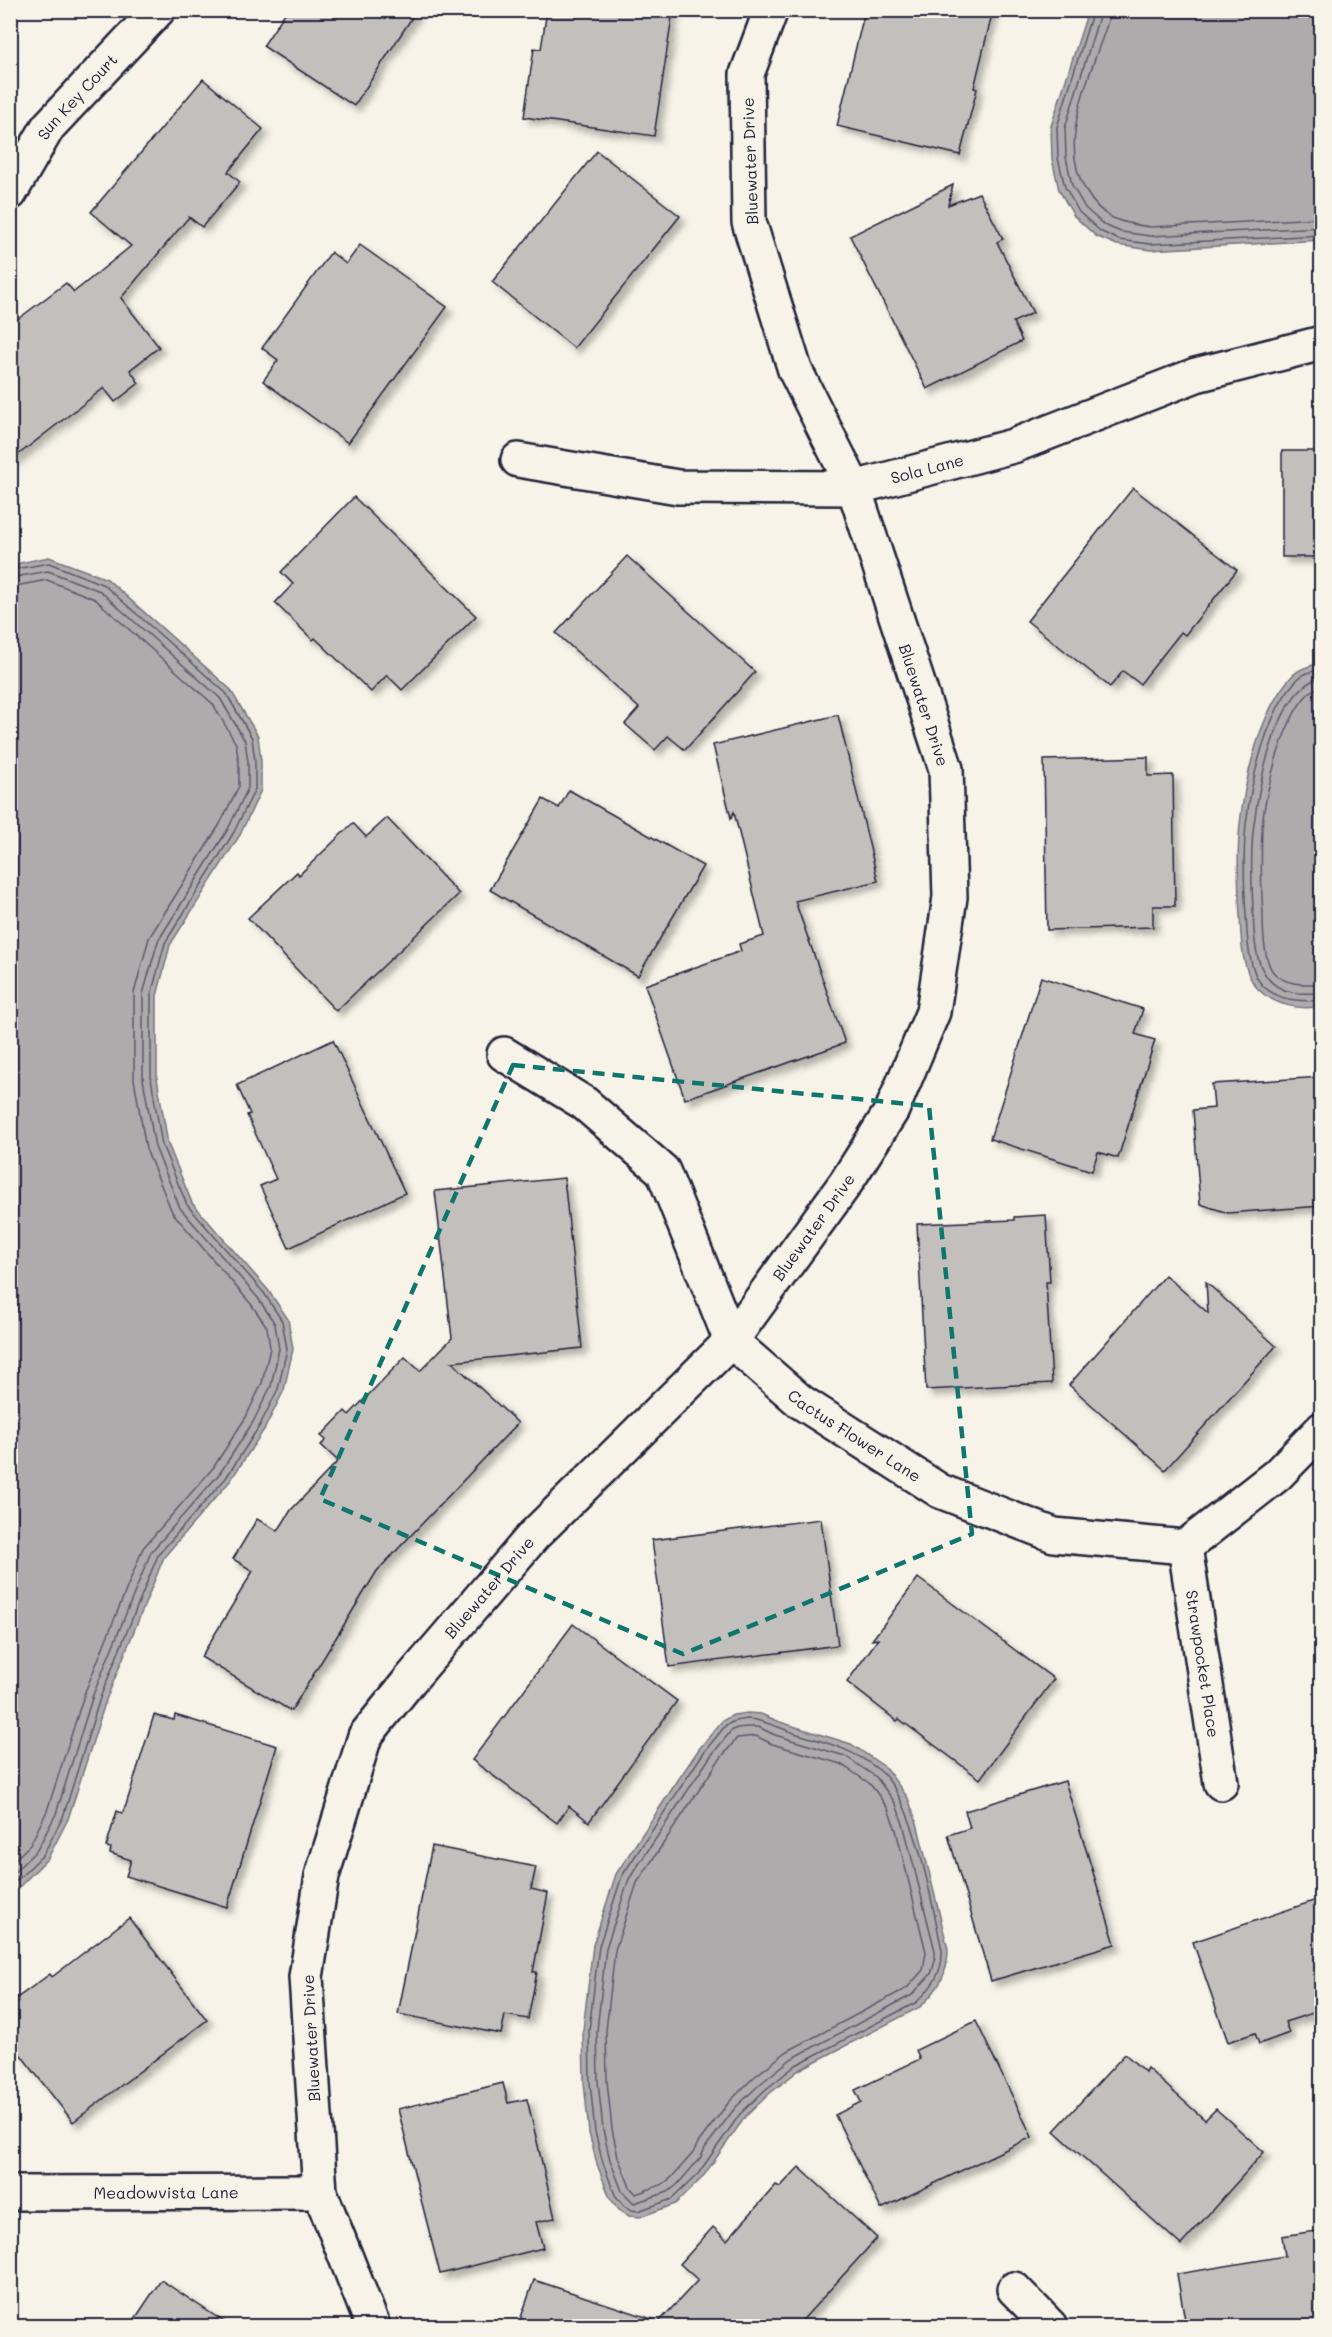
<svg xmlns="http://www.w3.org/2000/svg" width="1332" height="2337" font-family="Mali,sans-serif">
<defs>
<filter id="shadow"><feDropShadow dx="5.5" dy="5.5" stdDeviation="3" flood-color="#0004"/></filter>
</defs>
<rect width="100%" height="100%" fill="#f7f3e8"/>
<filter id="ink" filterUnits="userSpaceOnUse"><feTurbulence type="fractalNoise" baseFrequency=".0167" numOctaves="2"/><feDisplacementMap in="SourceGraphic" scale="12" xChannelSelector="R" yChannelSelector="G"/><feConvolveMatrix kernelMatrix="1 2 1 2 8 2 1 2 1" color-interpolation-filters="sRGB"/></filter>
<g filter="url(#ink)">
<!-- water -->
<g fill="#aeabad" stroke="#76747f" stroke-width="1.5">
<polygon points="1088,11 1321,11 1321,240 1150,250 1117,245 1096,236 1074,216 1059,190 1052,159 1051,126"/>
<polygon points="49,557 107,579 230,689 258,736 261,761 261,790 240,835 170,945 157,996 157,1078 168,1144 192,1203 268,1290 288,1319 293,1349 284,1390 265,1428 230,1481 164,1557 106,1700 68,1819 48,1858 11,1895 10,565"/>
<path d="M1321,663V1006C1300,1011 1274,1005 1258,989C1241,972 1241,937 1240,915C1238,885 1237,853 1240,824C1245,779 1260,709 1293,675C1300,668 1312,665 1321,663Z"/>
<path d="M748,1713L761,1714L780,1722L851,1744L885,1767L908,1798L917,1823L948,1949C948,1975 938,1990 920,2007L799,2070L769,2094L745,2117L702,2178L675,2204L640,2217L629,2216L619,2210L610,2198L597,2164L589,2133L584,2082L583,2030L593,1945L616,1874L670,1792L699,1749L722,1721L733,1715Z"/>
</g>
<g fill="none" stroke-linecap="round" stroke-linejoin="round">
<!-- shore -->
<g stroke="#5a5969" stroke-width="1.5">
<polyline points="1093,10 1057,127 1058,158 1065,187 1079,212 1100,231 1119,240 1150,244 1322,235"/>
<polyline points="1101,10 1065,128 1066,157 1072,185 1085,208 1104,225 1121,232 1150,236 1322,227"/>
<path d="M1110,10C1109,24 1102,37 1098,50C1083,94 1060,147 1086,191C1102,219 1120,223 1151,227L1322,218"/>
<polyline points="10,570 49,563 104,585 226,693 252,738 255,761 255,789 234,832 165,943 151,995 151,1078 162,1145 187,1205 264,1293 282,1321 287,1349 278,1389 260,1425 226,1478 158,1555 100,1698 63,1817 43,1855 10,1887"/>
<polyline points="10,578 48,571 100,591 220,698 245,741 248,762 248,788 228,829 158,941 143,994 143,1079 155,1147 180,1208 258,1298 275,1324 279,1349 271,1386 253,1422 220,1473 151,1552 93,1695 56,1814 37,1850 10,1876"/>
<polyline points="10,587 47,580 95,599 213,704 236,744 239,763 239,786 220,824 149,938 134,993 134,1079 146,1149 172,1212 251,1304 267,1327 270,1348 262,1383 246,1417 213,1468 143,1548 85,1692 47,1811 30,1845 10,1864"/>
<path d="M1322,669C1313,671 1303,673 1297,680C1267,710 1251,782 1246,824C1243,853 1244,885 1246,915C1247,934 1248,970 1262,985C1278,1001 1300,1002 1322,1000"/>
<path d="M1322,677C1277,687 1259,784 1254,824C1250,852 1252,883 1253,911C1254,931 1254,961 1267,977C1280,995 1302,994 1322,993"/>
<path d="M1322,686C1287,694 1264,796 1262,828C1261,857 1261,886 1263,915C1263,930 1264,962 1274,973C1287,986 1305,984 1322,984"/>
<path d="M748,1719C766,1720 783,1730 801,1735C829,1743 856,1751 879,1770C915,1799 932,1904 942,1950C943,1972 933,1986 917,2002L796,2065L765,2090L740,2114L698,2174L672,2199L638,2211L631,2210L624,2206L615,2195L603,2163L595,2132L590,2082L589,2030L599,1946L622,1876L704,1752L726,1725L735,1721Z"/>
<polygon points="748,1727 758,1727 775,1735 845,1756 876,1777 896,1804 904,1827 935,1951 935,1961 931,1974 912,1995 791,2059 760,2084 735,2108 705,2148 701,2157 677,2185 668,2192 634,2203 622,2191 610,2160 603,2130 598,2081 597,2031 606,1948 629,1879 710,1757 731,1731 737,1728"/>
<polygon points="756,1736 772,1744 841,1764 869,1783 877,1793 888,1809 896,1830 926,1952 923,1970 907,1988 786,2052 754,2077 729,2102 698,2143 693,2153 671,2178 663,2184 636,2194 630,2187 618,2157 612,2129 607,2081 606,2031 615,1950 637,1883 717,1763 737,1738"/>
</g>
</g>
<!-- building -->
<g fill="#c2bfbd" stroke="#22223b" stroke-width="1.5" filter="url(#shadow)">
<polygon points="287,10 417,10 354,106 263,46"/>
<polygon points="547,10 673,10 654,136 524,117 534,48 541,49"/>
<polygon points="865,10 993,10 974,88 977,89 960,155 837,126"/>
<polygon points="203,79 263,129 228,172 240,182 202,227 189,217 121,298 159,347 130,370 139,383 115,402 104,388 10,461 10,325 66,283 74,292 131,246 91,212"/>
<polygon points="597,151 680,216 574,348 492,282"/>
<polygon points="953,185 948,205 979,193 1003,239 997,242 1033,313 1013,322 1022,341 927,389 850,236"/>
<polygon points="360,245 447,307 348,443 263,381 278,360 262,348 331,252 346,264"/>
<rect x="1282" y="451" width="40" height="106"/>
<polygon points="1133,488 1237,570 1185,635 1181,632 1140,684 1123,671 1110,687 1027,621"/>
<polygon points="354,497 476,616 402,690 387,675 371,692 315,638 313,640 275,603 293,584 281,572"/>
<polygon points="627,556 755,672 685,750 668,736 655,750 625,724 639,708 556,633"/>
<polygon points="838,715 878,881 795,901 845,1043 685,1099 645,985 741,951 739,944 764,936 734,812 731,818 713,745"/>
<polygon points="1148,757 1148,776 1173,775 1175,906 1153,906 1153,927 1047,930 1044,760"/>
<polygon points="569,790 703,866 638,976 490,890 543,799 559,808"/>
<polygon points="387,818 459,894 336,1011 248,918 297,872 299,875 353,823 366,837"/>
<polygon points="1041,977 1143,1009 1135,1034 1155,1040 1118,1158 1098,1152 1092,1171 990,1139"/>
<polygon points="333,1040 405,1193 289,1248 260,1186 276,1179 247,1115 250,1114 237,1085"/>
<polygon points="1322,1077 1322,1206 1228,1213 1200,1204 1193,1110 1214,1108 1212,1084"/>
<polygon points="564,1178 582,1348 452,1362 518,1423 377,1571 291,1711 201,1657 253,1571 233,1559 257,1519 278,1531 291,1510 338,1461 321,1445 326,1440 321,1436 345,1411 349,1415 405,1357 420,1371 452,1338 435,1191"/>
<polygon points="1046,1215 1050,1282 1046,1282 1052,1383 926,1390 917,1224 1014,1220 1014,1217"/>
<polygon points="1165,1275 1208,1313 1206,1282 1276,1346 1165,1470 1069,1385"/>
<polygon points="821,1519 838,1645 669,1667 652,1540"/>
<polygon points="918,1578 1054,1679 980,1779 899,1719 897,1721 847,1682 878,1639 872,1640"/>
<polygon points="573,1624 677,1701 589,1822 569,1806 557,1823 472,1760"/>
<polygon points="154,1715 174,1720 175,1715 277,1746 227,1907 126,1876 131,1860 110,1853 111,1848 106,1847 117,1811 122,1813 126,1805"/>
<polygon points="1065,1781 1115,1944 991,1981 948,1835 970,1828 965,1811"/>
<polygon points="432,1846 536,1867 531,1889 548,1893 533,1972 537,1972 528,2019 505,2015 501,2034 398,2014"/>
<polygon points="1322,1898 1322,2010 1285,2022 1289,2033 1259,2044 1255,2033 1228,2042 1193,1942"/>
<polygon points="129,1918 207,2020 73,2122 10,2041 10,2003 50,1974 52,1977"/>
<polygon points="976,2021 1032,2137 881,2209 835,2115 861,2102 855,2090 920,2059 916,2050"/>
<polygon points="1125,2054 1145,2072 1147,2068 1205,2120 1216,2109 1264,2152 1181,2245 1054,2131"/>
<polygon points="503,2083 508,2103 527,2099 555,2218 536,2222 543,2248 440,2274 398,2109"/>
<polygon points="799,2167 877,2238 797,2326 518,2326 534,2280 655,2320 655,2326 698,2280 680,2264 713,2227 727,2240 776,2185 780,2187"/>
<polygon points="1322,2230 1322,2326 1186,2326 1177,2274 1285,2256 1282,2236"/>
<polygon points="161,2280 230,2326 130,2326"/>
</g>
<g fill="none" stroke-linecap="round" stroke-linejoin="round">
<defs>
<g id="street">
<path id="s1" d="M10,193L48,127L158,10"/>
<path id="s2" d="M518,460L678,487L854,488L1013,446L1196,375L1322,343"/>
<path id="s3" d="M504,1054L584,1103L663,1171L731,1341L801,1402L940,1491L1054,1535L1185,1547L1277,1475L1322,1429"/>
<path id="s4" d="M1185,1547L1221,1783"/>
<path id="s5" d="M10,2193L320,2192"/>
<polyline points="1014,2289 1050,2326"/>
<path id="s6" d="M373,2326L320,2192L306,1977L322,1876L365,1736L410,1680L534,1535L731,1341L845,1184L892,1110L933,1012L950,897L946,769L854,488L795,370L749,222L747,74L771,10"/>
</g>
</defs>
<!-- street casing -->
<use href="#street" stroke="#22223b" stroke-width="38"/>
<!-- street -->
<use href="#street" stroke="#f7f3e8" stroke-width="33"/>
</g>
</g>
<!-- marked area -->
<path fill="none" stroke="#0f766e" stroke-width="4.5" stroke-dasharray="12 8" stroke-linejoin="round" d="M513,1065L929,1106L972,1534L683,1654L320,1499Z"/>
<g text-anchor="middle" stroke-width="6" stroke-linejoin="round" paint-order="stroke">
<!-- street labels -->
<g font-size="16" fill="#22223b" stroke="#f7f3e8">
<text dy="6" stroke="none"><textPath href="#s1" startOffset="118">Sun Key Court</textPath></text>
<text transform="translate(750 161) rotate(-92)" y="6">Bluewater Drive</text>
<text dy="6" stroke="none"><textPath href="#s2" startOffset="414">Sola Lane</textPath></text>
<text transform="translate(924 705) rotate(72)" y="6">Bluewater Drive</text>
<text dy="6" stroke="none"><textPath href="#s6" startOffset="1288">Bluewater Drive</textPath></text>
<text dy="6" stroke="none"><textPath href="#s3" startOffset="537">Cactus Flower Lane</textPath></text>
<text dy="6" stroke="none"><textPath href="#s6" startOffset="802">Bluewater Drive</textPath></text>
<text dy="6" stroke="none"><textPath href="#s4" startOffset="118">Strawpocket Place</textPath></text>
<text transform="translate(311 2038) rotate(-93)" y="6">Bluewater Drive</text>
<text dy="6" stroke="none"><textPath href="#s5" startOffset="156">Meadowvista Lane</textPath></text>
</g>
</g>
<!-- margin -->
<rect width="1332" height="2337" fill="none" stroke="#f7f3e8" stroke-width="36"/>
<rect x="18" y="18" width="1296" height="2301" fill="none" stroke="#22223b" stroke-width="2" filter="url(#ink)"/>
</svg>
